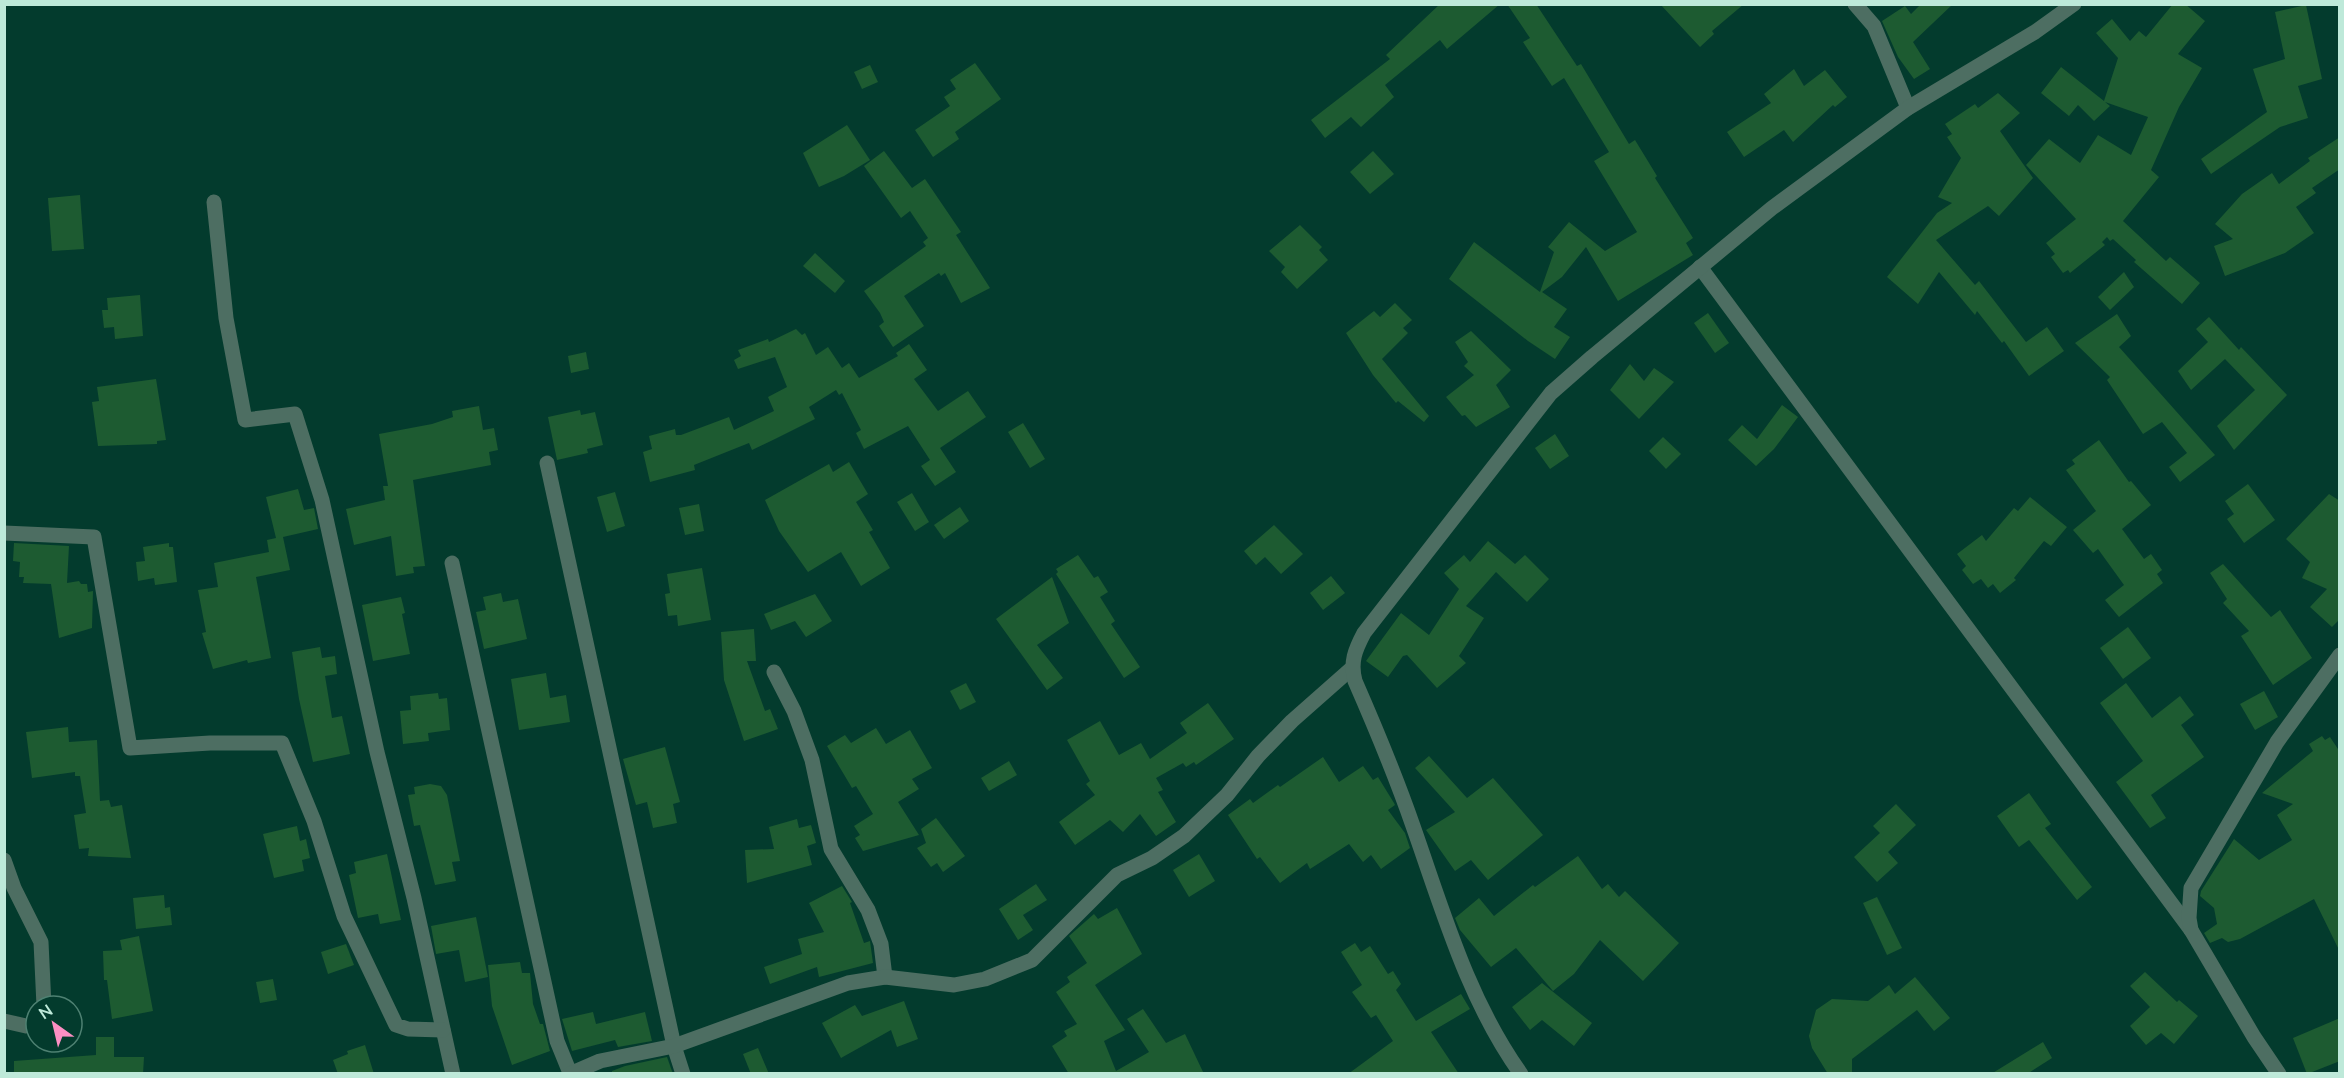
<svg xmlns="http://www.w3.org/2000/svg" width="2344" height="1078" font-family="Lato,sans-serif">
<rect width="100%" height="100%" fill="#033b2d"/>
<!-- building -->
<g fill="#1d5b31">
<polygon points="1440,4 1500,4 1447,49 1440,40 1385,85 1394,97 1361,127 1351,117 1325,138 1311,120 1390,59 1386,55"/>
<polygon points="1507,4 1536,4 1577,66 1581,64 1629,144 1635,140 1657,176 1655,178 1693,238 1686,243 1693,255 1618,301 1586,247 1562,277 1542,292 1567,309 1554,327 1570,337 1555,359 1528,341 1449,279 1474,242 1540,292 1554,252 1548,247 1569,222 1605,251 1637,232 1594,161 1609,152 1564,78 1552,86 1523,42 1530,38"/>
<polygon points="1660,4 1744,4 1712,31 1714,34 1700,47"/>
<polygon points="1921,4 1953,4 1913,42 1930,69 1914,79 1898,57 1882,21 1905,6 1911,14"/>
<polygon points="2173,4 2185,4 2205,21 2178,54 2202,68 2179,107 2151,170 2159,177 2123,221 2166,261 2170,257 2200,283 2182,304 2134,262 2136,260 2113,239 2110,241 2107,237 2102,242 2105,245 2070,273 2068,270 2063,273 2051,257 2055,254 2046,243 2076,219 2026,165 2049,139 2080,163 2098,135 2131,155 2148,117 2105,102 2110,106 2094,121 2078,105 2069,116 2041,93 2061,67 2104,101 2118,58 2096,33 2112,19 2130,41 2139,31 2146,37"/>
<polygon points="2306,5 2322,79 2298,86 2308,118 2280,127 2211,174 2201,159 2267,112 2253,69 2285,59 2275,12"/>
<polygon points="975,63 1001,99 955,132 959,139 933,157 915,130 950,106 944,97 956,89 950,80"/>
<polygon points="870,65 878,82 862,89 854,72"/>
<polygon points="1794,69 1804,86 1825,70 1847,97 1835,107 1833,105 1793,142 1784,130 1744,157 1727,132 1771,103 1764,94"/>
<polygon points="1998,93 2020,113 2000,131 2033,178 1999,216 1988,206 1936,240 1975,285 1979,281 2026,342 2047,327 2064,351 2029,376 2004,341 2002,343 1977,311 1975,315 1939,272 1918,304 1887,277 1937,213 1952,203 1938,197 1961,158 1947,137 1952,134 1945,124 1975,104 1978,108"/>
<polygon points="847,125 870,160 844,176 819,187 803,153"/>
<polygon points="2340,137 2340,169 2312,188 2316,193 2296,207 2314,233 2285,253 2225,276 2214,246 2233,239 2215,224 2242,194 2272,173 2279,184 2310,161 2308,158"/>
<polygon points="884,151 912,188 925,179 961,232 956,235 990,288 961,303 945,273 941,276 939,273 904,296 924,326 893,347 879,326 884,322 880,313 864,291 926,246 923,242 928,238 910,211 901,218 864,166"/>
<polygon points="1373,151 1394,174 1370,194 1350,172"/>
<polygon points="80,195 84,249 52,251 48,198"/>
<polygon points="1300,225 1322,247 1319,250 1328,260 1297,289 1281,272 1285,267 1269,251"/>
<polygon points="815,253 845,281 835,293 803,266"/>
<polygon points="2124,272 2134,287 2110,310 2098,297"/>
<polygon points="140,295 143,336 115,339 114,327 104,328 102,310 108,310 107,298"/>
<polygon points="1395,303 1412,320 1403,328 1408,333 1382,359 1429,416 1424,422 1398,401 1396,403 1373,375 1346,333 1374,311 1380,317"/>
<polygon points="1708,313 1729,343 1715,353 1694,323"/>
<polygon points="2117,314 2131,336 2119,347 2215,455 2180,482 2169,467 2187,453 2162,422 2143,434 2107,380 2110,377 2075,343"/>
<polygon points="2209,317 2239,350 2241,347 2287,395 2234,450 2217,426 2255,390 2225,359 2191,390 2178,371 2208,342 2196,329"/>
<polygon points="796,329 802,335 805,333 816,355 828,347 842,368 849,363 859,378 898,356 896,353 909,344 927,370 914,379 938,411 968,391 986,417 940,448 956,472 935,486 921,466 930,460 908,426 864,449 856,433 861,430 842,393 839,395 836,390 809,407 815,419 775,439 752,450 749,443 694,465 695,470 650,482 643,452 652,449 649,436 675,429 676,435 681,435 729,417 734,430 774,411 768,397 787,387 775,357 738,369 734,360 741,356 738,350 768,339 769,342"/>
<polygon points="1471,331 1511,370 1496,385 1510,407 1476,427 1465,415 1462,416 1446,397 1474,375 1464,366 1468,362 1455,342"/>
<polygon points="586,352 589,369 571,373 568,356"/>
<polygon points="1630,364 1644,381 1654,368 1674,382 1639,419 1610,390"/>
<polygon points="156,379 166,440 157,441 157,444 98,446 92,402 99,401 97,387"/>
<polygon points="1782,405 1798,417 1774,449 1756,466 1728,440 1742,425 1757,439"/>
<polygon points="479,406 483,430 494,428 498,450 489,452 491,465 413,480 425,566 413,567 414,573 396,576 391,536 354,545 346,509 385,500 383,486 388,486 379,434 432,424 453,417 452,411"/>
<polygon points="580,410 581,415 595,412 603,445 587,449 588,453 557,460 548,417"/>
<polygon points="1023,423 1045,459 1030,468 1008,432"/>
<polygon points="1555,434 1569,456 1550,469 1535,448"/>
<polygon points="1663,437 1681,454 1666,469 1649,451"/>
<polygon points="2099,440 2129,482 2131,481 2151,505 2122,529 2144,559 2151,554 2162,570 2157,574 2163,583 2119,617 2105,600 2124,585 2098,549 2093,553 2073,530 2096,511 2066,470 2075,464 2072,460"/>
<polygon points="849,462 868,494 856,502 873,530 869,532 890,568 861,586 841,552 808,572 779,531 765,500 829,464 833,472"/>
<polygon points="2248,484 2275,520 2244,543 2227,519 2234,514 2225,501"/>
<polygon points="298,489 304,510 314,508 318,529 283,537 290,570 256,577 271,658 248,663 247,660 213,669 202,633 206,632 198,590 218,587 214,563 269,552 267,540 276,538 266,497"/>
<polygon points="615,492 625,526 607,532 597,497"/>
<polygon points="912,493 929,522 915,531 897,502"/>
<polygon points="2329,494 2340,501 2340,619 2332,627 2310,607 2327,589 2302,578 2310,562 2286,539"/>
<polygon points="2030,497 2067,527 2051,546 2044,541 2014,578 2016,580 2000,593 1993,584 1988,588 1981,579 1973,584 1962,570 1966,566 1957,554 1982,535 1986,541 2014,508 2018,511"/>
<polygon points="699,504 704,531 685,535 679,508"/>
<polygon points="960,507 969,521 944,539 934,525"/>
<polygon points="1274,525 1303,554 1281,574 1265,557 1256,565 1244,551"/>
<polygon points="1488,541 1515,564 1525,555 1549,579 1527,602 1496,572 1466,606 1484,618 1459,656 1466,663 1437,688 1407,655 1403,656 1388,677 1366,661 1401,613 1429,635 1459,589 1444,573 1464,555 1470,562"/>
<polygon points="14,543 69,546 67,583 79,581 81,584 87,584 88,592 93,591 92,628 59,638 51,584 23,583 24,577 19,577 20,562 13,561"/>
<polygon points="169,543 169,547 173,547 177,582 155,585 154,578 138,581 136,562 145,561 143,547"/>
<polygon points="1078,555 1094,578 1098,576 1108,592 1100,597 1115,621 1111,624 1140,667 1124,678 1056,574 1058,572 1056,569"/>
<polygon points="2223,564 2271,617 2280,610 2312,658 2273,685 2241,636 2249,631 2223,603 2227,599 2210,573"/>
<polygon points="702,568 711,620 678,626 677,615 668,616 665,594 670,593 667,574"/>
<polygon points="1331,576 1345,593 1323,610 1310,593"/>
<polygon points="1052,577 1069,623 1037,645 1063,678 1047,690 996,619"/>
<polygon points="501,593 503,602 518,599 527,639 484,649 476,612 486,610 483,597"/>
<polygon points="815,594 832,621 806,637 795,621 771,630 764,614"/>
<polygon points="401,597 405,613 402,614 410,654 373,661 362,605"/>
<polygon points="2128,627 2151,658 2123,679 2100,648"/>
<polygon points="754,629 756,661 747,661 765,711 770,709 778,729 744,741 724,680 721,632"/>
<polygon points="320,647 322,658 335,656 337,674 325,676 332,718 342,716 350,754 313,762 299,699 292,652"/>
<polygon points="546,673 550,698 566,695 570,722 519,730 511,679"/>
<polygon points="966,683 976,702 960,710 950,691"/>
<polygon points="2126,683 2152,718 2180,696 2194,715 2181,725 2204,757 2151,795 2166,818 2150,828 2116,782 2143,761 2100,703"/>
<polygon points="2264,691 2278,717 2255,730 2240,704"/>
<polygon points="438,693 439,699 447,698 450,730 428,733 429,741 403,744 400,711 411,710 410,696"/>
<polygon points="1208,703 1234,739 1196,765 1194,762 1186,767 1183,763 1156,778 1163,790 1158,792 1176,822 1156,836 1140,814 1123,832 1110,820 1075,845 1059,822 1095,795 1086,784 1090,781 1067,740 1100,721 1119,755 1141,743 1150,759 1187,733 1180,723"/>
<polygon points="68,727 69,742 97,740 100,801 109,800 111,807 122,805 131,858 88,856 89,848 79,849 74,815 86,813 80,776 75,776 75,772 32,778 26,732"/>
<polygon points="876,728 886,744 910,730 932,768 912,779 919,789 898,802 919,835 863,851 855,838 860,835 854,826 873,814 856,786 852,788 827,746 845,735 851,743"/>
<polygon points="2322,736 2325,740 2330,737 2340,752 2340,952 2314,899 2240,939 2228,942 2222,938 2210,943 2204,933 2217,924 2214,908 2200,896 2201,891 2234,839 2259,860 2292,840 2277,815 2293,804 2262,793 2313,751 2309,744"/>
<polygon points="665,747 680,802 673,804 677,823 653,828 647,802 636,805 623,759"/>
<polygon points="1429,756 1467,798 1493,778 1543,835 1488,880 1471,860 1455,871 1426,830 1455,812 1415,768"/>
<polygon points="1323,757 1339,782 1363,766 1373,780 1378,777 1394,803 1395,805 1388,810 1405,833 1410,848 1381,869 1371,855 1363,862 1349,844 1310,869 1307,863 1280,883 1260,857 1257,859 1228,815 1250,799 1253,803 1278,785 1280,787"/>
<polygon points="1009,761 1017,775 989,791 981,778"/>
<polygon points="430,784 441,786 447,795 460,861 452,862 456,881 435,885 420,825 414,826 408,795 415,794 414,787"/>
<polygon points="2029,793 2051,824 2045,828 2092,887 2077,900 2029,840 2019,847 1997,816"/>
<polygon points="1896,804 1916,825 1888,852 1898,863 1877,882 1854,857 1880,833 1873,826"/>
<polygon points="936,818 965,856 943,872 937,863 931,867 917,848 926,843 921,829"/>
<polygon points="797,819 799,828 811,825 816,843 807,846 812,865 747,883 745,850 774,849 769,827"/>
<polygon points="297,826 300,841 306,839 310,858 302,860 304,871 274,878 263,834"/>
<polygon points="387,854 401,920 380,924 378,914 358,918 349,875 356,873 354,862"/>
<polygon points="1199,854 1215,881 1189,897 1173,870"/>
<polygon points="1578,856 1602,889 1608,884 1619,897 1625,891 1679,943 1643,981 1600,940 1574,974 1553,991 1516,948 1491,967 1460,930 1455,918 1479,898 1494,916 1533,885 1535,887"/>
<polygon points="1036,884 1047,900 1023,915 1033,930 1018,940 999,909"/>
<polygon points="842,886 852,902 850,903 864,943 870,941 873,963 819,977 817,967 770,984 764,967 802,954 798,939 824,932 809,903"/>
<polygon points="164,895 165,908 170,907 172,925 136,929 133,898"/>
<polygon points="1877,897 1902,948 1887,955 1863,903"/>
<polygon points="1117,908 1142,954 1095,985 1125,1030 1104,1041 1116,1071 1149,1052 1127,1019 1143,1009 1166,1043 1185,1034 1204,1074 1069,1074 1052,1046 1067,1036 1064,1031 1077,1024 1056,992 1070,982 1067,977 1087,963 1069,936 1094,914 1098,919"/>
<polygon points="476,917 488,977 465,982 459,950 436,954 431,926"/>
<polygon points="139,936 153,1011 112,1019 107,980 104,980 103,951 122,950 120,940"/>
<polygon points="1355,943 1361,952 1370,946 1388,974 1393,971 1401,984 1396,990 1416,1021 1461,994 1470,1009 1431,1032 1459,1074 1348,1074 1393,1041 1376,1015 1371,1018 1352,992 1362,985 1341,952"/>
<polygon points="346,944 354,965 328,974 321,952"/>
<polygon points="520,962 522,973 530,973 533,1004 540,1024 543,1024 550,1051 512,1065 492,1006 488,965"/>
<polygon points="2145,972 2177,1002 2179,1000 2198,1016 2174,1044 2161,1033 2146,1045 2130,1026 2150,1007 2130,986"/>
<polygon points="1915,977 1950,1018 1934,1031 1917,1010 1852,1059 1852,1074 1828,1074 1812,1048 1809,1036 1816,1010 1832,999 1868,1001 1889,985 1895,994"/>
<polygon points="273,979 277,1000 260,1003 256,982"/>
<polygon points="1542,983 1592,1023 1574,1046 1542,1020 1530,1030 1512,1007"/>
<polygon points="904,1001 918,1039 897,1047 891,1030 841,1058 822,1023 855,1005 862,1016"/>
<polygon points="593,1012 596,1024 645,1012 652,1041 618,1047 615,1040 572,1051 562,1019"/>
<polygon points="2340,1018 2340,1061 2307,1074 2293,1038"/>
<polygon points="96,1037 114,1037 114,1057 144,1057 143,1074 14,1074 14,1061 96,1055"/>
<polygon points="2043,1042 2052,1058 2027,1074 1991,1074"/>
<polygon points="365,1045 374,1074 338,1074 333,1060 348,1054 347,1051"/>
<polygon points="758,1048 769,1074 751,1074 743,1054"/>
<polygon points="667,1057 673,1074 612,1074 612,1071 625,1066"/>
</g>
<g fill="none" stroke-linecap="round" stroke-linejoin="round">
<!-- minor -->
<g stroke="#4d6e62" stroke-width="15">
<polyline points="1855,4 1874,26 1908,108"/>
<polyline points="214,202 226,318 245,420 295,414 322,500 377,752 414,898 453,1074"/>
<polyline points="1700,267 2191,930"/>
<polyline points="547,463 674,1046 683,1074"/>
<polyline points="4,533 94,537 130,748 210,743 282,743 314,821 344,916 396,1025 408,1029 443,1030"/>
<polyline points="452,563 557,1041 570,1073"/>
<polyline points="774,672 794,711 812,760 831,849 868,910 881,944 885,977"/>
<polyline points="4,860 14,888 41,942 44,1006"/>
<polyline points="4,1021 26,1026 36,1024"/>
<polyline points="570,1074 600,1061 674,1046 848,983 885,977 954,985 985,979 1032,960 1117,875 1152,858 1184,836 1227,795 1258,756 1292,721 1352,668"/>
<path d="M1521,1074C1468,1000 1443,911 1413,826C1396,777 1376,729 1355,681C1350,662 1355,650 1364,633L1551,393L1592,357L1772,208L1908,108L2035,32L2074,4"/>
<polyline points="2279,1074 2254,1037 2191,930 2189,918 2191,888 2277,742 2340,655"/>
</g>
</g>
<!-- border -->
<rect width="2344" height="1078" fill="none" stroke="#bee9d9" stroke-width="12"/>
<!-- north arrow -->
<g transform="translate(54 1024) rotate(326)"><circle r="28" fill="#033b2d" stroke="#4e8172" stroke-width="1.5"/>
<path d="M0-4.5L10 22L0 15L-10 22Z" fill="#fc8fc3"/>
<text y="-9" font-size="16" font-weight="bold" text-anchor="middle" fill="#bee9d9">N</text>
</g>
</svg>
